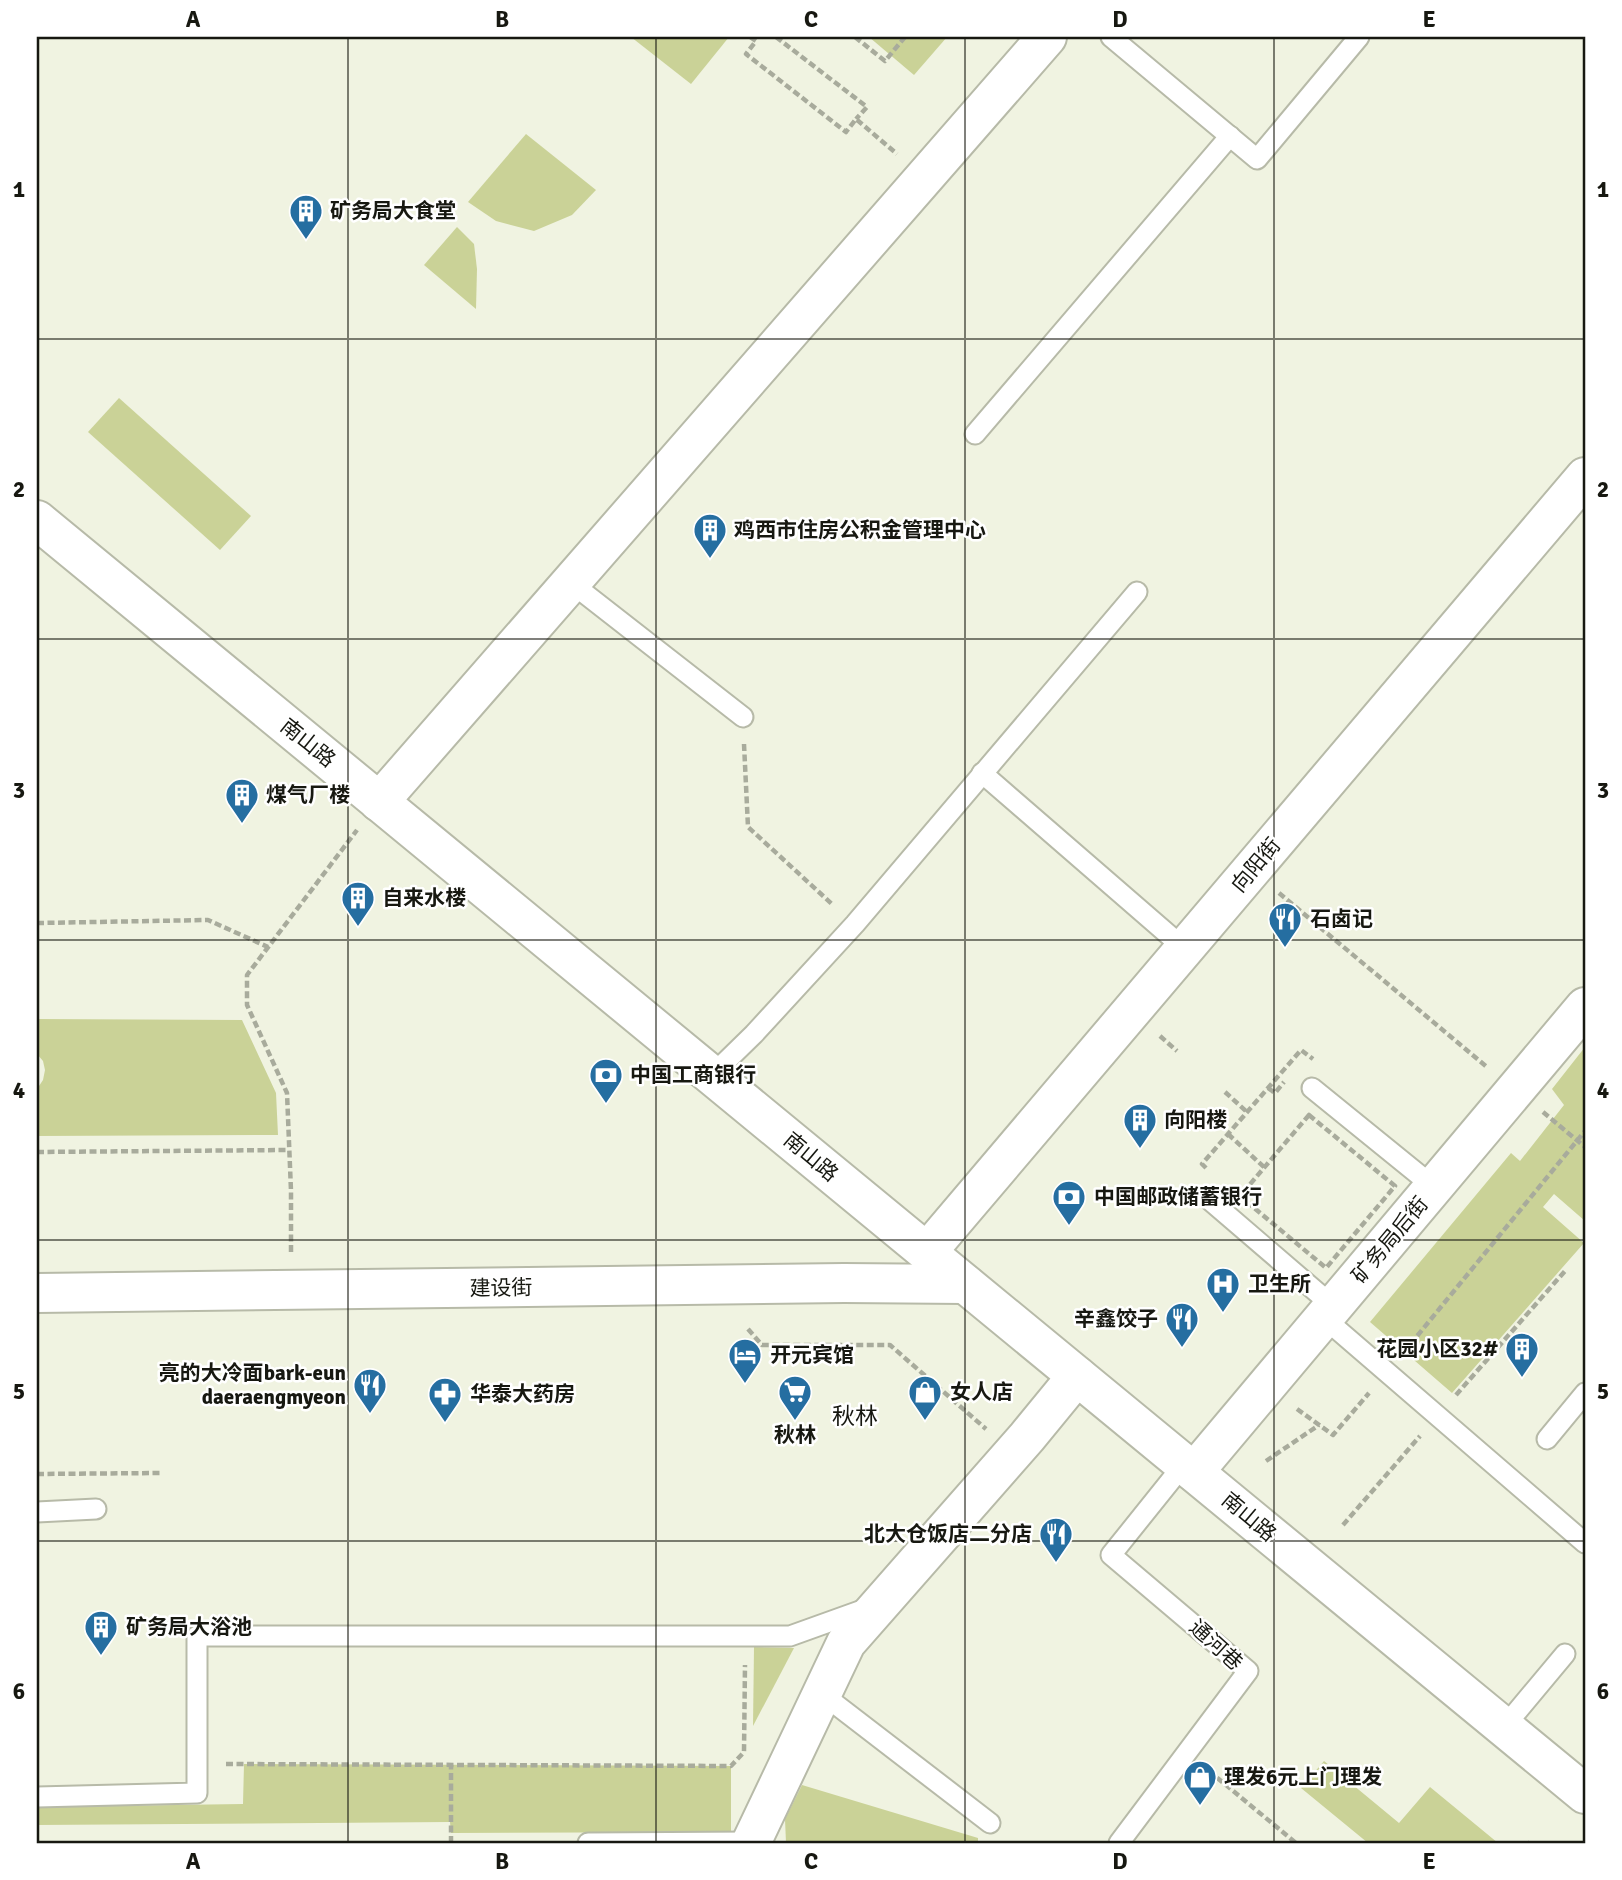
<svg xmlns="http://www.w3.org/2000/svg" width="1622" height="1880" font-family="Signika,'Noto Sans SC',sans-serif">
<rect width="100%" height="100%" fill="#f0f3e1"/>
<!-- green -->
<g fill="#cad297">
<polygon points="631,37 729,37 691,84"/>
<polygon points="869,37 947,37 914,75"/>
<polygon points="526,134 596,190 572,215 534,231 496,221 468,202"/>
<polygon points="457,227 474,244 477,269 476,309 424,265"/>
<polygon points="119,398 251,516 220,550 88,432"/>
<polygon points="37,1019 242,1020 276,1093 278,1135 37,1136 37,1089 43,1080 45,1070 43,1061 37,1054"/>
<polygon points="1585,1047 1585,1221 1554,1194 1543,1207 1584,1243 1452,1393 1370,1322 1511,1153 1520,1161 1564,1105 1552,1089"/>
<polygon points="754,1647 794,1648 753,1726"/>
<polygon points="1324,1761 1399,1823 1430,1787 1498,1843 1368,1843 1301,1788"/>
<polygon points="244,1764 731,1766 731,1832 451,1833 450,1822 37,1825 37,1807 243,1804"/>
<polygon points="802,1785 978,1838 978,1843 786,1843 785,1819"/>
</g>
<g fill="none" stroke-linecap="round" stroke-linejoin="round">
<defs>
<g id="service">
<polyline points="1111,37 1257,159 1359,37"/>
<polyline points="975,434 1230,136"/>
<polyline points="570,582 743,717"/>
<polyline points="982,773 1185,949"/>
<polyline points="712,1075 754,1034 855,924 1137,592"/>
<polyline points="1312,1088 1434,1187"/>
<polyline points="1205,1196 1333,1306"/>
<polyline points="1324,1318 1585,1543"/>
<polyline points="1547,1439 1585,1393"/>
<polyline points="37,1512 96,1509"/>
<polyline points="821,1693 990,1823"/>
<polyline points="1504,1727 1565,1654"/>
<polyline points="37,1797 197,1793 197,1636 790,1636 868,1608"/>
<polyline points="588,1843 751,1842"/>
<polyline points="1119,1843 1248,1671 1111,1555 1184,1464"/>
</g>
<g id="minor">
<polyline points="37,1293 844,1283 965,1284"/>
<polyline points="1194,1472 1585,1007"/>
<polyline points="751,1843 846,1643 1027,1437 1077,1376"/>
</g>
<g id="tertiary">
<polyline points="37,520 1585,1794"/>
<polyline points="379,802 1047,37"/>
<polyline points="927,1252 1585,477"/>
</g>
</defs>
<!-- service casing -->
<use href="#service" stroke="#b7baa8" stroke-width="23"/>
<!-- minor casing -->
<use href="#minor" stroke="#b7baa8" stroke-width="42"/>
<!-- tertiary casing -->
<use href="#tertiary" stroke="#b7baa8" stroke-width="42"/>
<!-- path -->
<g stroke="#a8ab9c" stroke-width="4.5" stroke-dasharray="7 3.5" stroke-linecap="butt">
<polyline points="750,37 756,41 746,54 846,132 856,119 897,154"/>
<polyline points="776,37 867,107 856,119"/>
<polyline points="855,37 885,61 905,37"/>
<polyline points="744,744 748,827 833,905"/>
<polyline points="1279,893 1487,1067"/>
<polyline points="37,923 208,920 268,947"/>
<polyline points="1160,1036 1177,1051"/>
<polyline points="1268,1088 1275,1093 1284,1082"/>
<polyline points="1225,1092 1247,1112"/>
<polyline points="1543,1112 1585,1147"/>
<polygon points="1309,1115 1395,1186 1326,1268 1240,1196"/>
<polyline points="1228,1134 1265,1168"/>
<polyline points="37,1152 289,1150"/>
<polyline points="1206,1168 1202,1164 1301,1050 1313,1059"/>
<polyline points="291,1252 291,1191 287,1093 247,1005 247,975 357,830"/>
<polyline points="748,1329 762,1345 890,1345 986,1429"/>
<polyline points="1404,1352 1585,1131"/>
<polyline points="1456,1395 1565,1271"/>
<polyline points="1297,1409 1333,1435 1369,1393"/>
<polyline points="1266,1461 1319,1425"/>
<polyline points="37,1474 160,1473"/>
<polyline points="1343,1525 1420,1436"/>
<polyline points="226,1764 731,1766 744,1752 745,1665"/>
<polyline points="1209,1771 1296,1843"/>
<polyline points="451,1843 451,1765"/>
<polyline points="1528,1843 1529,1843"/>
</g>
<!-- service -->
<use href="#service" stroke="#fff" stroke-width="19"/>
<!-- minor -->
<use href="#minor" stroke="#fff" stroke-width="38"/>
<!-- tertiary -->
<use href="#tertiary" stroke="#fff" stroke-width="38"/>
</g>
<!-- grid -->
<path fill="none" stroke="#171811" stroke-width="2" stroke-opacity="0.55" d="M348,37V1843M656,37V1843M965,37V1843M1274,37V1843M37,339H1585M37,639H1585M37,940H1585M37,1240H1585M37,1541H1585"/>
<!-- icons -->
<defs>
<symbol id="building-pin" viewBox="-11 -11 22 30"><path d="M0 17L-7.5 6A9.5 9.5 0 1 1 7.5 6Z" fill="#256ea1" stroke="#fff"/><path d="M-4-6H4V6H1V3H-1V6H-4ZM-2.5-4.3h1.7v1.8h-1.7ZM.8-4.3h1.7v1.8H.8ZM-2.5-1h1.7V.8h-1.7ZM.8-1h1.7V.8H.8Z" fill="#fff"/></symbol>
<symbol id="restaurant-pin" viewBox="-11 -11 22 30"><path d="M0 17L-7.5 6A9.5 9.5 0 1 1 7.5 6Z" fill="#256ea1" stroke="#fff"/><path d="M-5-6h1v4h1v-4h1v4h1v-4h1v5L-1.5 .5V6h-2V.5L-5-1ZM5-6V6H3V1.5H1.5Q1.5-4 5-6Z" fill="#fff"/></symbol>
<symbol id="bank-pin" viewBox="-11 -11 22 30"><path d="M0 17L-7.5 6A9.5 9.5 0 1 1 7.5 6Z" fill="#256ea1" stroke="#fff"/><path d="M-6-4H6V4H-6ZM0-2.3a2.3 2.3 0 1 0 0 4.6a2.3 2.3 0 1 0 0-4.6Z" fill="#fff"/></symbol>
<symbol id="hospital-pin" viewBox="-11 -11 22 30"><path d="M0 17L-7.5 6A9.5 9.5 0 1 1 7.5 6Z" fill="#256ea1" stroke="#fff"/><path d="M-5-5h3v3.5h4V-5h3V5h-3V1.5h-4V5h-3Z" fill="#fff"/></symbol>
<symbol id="hotel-pin" viewBox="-11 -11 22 30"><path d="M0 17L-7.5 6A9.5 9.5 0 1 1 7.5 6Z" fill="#256ea1" stroke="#fff"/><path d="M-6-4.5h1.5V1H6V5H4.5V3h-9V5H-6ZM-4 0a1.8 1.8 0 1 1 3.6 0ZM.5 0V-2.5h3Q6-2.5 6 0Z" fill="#fff"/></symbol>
<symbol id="supermarket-pin" viewBox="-11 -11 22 30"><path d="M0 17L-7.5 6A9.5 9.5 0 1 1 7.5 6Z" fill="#256ea1" stroke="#fff"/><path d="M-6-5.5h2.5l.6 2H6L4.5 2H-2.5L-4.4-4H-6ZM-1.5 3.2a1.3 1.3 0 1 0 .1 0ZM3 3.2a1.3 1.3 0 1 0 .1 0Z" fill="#fff"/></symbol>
<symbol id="shop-pin" viewBox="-11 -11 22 30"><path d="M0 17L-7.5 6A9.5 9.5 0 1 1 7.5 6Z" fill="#256ea1" stroke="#fff"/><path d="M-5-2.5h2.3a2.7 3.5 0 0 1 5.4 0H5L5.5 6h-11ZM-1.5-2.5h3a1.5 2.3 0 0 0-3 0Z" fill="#fff"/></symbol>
<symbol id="pharmacy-pin" viewBox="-11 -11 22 30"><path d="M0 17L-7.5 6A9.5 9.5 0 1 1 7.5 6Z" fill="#256ea1" stroke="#fff"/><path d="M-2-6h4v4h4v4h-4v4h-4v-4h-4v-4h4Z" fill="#fff"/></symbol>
</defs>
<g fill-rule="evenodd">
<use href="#building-pin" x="287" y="192" width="38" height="52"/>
<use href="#building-pin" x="691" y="511" width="38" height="52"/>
<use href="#building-pin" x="223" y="776" width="38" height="52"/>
<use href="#building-pin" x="339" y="879" width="38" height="52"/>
<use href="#restaurant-pin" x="1266" y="900" width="38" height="52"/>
<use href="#bank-pin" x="587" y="1056" width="38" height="52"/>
<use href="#building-pin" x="1121" y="1101" width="38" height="52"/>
<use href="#bank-pin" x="1050" y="1178" width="38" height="52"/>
<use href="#hospital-pin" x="1204" y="1265" width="38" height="52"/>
<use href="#restaurant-pin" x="1163" y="1300" width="38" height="52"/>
<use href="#building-pin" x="1503" y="1330" width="38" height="52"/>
<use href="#hotel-pin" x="726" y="1336" width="38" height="52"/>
<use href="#restaurant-pin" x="351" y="1366" width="38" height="52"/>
<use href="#supermarket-pin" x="776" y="1373" width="38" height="52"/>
<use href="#shop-pin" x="906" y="1373" width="38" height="52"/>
<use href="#pharmacy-pin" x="426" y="1375" width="38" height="52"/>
<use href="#restaurant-pin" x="1037" y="1515" width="38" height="52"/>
<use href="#building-pin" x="82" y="1608" width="38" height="52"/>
<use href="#shop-pin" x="1181" y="1758" width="38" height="52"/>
</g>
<g text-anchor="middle" stroke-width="5" stroke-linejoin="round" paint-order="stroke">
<!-- poi labels -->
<g font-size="21" font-weight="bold" fill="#171811" stroke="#fff" text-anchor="start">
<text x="330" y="218">矿务局大食堂</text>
<text x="734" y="537">鸡西市住房公积金管理中心</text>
<text x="266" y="802">煤气厂楼</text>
<text x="382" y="905">自来水楼</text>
<text x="1310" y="926">石卤记</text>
<text x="630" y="1082">中国工商银行</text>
<text x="1164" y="1127">向阳楼</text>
<text x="1094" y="1204">中国邮政储蓄银行</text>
<text x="1248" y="1291">卫生所</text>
<text x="1158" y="1326" text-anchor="end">辛鑫饺子</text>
<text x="1498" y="1356" text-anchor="end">花园小区32#</text>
<text x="770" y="1362">开元宾馆</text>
<text x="346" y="1380" text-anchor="end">亮的大冷面bark-eun<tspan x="346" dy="24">daeraengmyeon</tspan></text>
<text x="950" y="1399">女人店</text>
<text x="470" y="1401">华泰大药房</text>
<text x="795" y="1442" text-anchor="middle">秋林</text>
<text x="1032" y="1541" text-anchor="end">北大仓饭店二分店</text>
<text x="126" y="1634">矿务局大浴池</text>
<text x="1224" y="1784">理发6元上门理发</text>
</g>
<!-- street labels -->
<g font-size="21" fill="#171811" stroke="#fff">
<text transform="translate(308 743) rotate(39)" y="7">南山路</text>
<text transform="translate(1256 865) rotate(-50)" y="7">向阳街</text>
<text transform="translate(811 1157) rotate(40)" y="7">南山路</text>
<text transform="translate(1390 1240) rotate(-50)" y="7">矿务局后街</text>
<text transform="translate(501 1288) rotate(-1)" y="7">建设街</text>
<text transform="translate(1249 1517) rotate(40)" y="7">南山路</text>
<text transform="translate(1216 1645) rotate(42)" y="7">通河巷</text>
</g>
<!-- neighbourhood labels -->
<g font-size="23" fill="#171811" stroke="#fff">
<text x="855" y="1424">秋林</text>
</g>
</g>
<!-- border -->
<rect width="1622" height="1880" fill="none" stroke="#ffffff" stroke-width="77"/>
<rect x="38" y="38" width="1546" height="1804" fill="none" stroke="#171811" stroke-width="2.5"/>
<g font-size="23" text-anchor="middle" font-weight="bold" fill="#171811">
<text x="193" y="27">A</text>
<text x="502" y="27">B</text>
<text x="811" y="27">C</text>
<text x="1120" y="27">D</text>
<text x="1429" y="27">E</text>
<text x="19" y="197">1</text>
<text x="1603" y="197">1</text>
<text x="19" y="497">2</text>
<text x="1603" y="497">2</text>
<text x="19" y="798">3</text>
<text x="1603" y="798">3</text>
<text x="19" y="1098">4</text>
<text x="1603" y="1098">4</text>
<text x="19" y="1399">5</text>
<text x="1603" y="1399">5</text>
<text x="19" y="1699">6</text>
<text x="1603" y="1699">6</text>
<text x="193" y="1869">A</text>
<text x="502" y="1869">B</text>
<text x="811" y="1869">C</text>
<text x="1120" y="1869">D</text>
<text x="1429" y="1869">E</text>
</g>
</svg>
